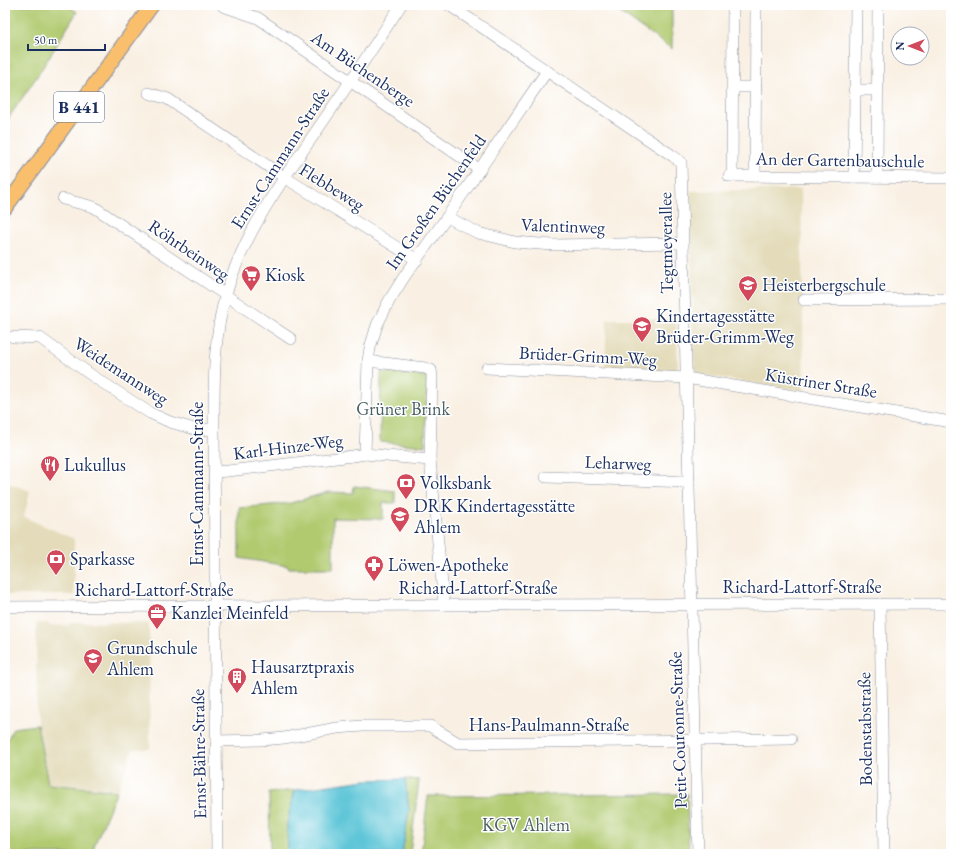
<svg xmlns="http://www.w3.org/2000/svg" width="956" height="859" font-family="'EB Garamond',serif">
<rect width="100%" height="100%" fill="#fff"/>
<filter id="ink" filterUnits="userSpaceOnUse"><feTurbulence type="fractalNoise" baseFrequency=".025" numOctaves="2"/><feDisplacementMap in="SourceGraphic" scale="8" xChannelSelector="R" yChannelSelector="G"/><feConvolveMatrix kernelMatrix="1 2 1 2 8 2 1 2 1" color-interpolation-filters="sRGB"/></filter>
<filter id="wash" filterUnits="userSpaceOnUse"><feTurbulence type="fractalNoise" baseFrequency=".012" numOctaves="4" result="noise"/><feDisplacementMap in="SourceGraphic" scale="16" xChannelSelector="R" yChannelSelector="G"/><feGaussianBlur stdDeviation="0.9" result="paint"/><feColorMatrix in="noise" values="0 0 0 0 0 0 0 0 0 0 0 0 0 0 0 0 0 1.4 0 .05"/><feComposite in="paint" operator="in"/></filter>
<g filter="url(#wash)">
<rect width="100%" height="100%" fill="#f9f0e3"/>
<!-- built -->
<g fill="#e3dbba">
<polygon points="801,189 804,391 700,375 696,373 694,367 690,191"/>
<polygon points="607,319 676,319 678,366 676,369 670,372 605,369"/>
<polygon points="11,484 30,491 24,517 74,539 74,595 5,595 5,485"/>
<polygon points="69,622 149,623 150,749 133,749 117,791 48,784 37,725 36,623 48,623 49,626 69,625"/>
</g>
<!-- green -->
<g fill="#b1ca70" stroke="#667c67">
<polygon points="5,5 73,5 71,8 77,12 38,75 5,123"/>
<polygon points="609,5 672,5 672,49"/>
<polygon points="381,372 427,376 425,446 380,442"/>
<polygon points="354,486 395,491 395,503 383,503 383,519 333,518 333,568 289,568 288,566 239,558 239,508 291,503 328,492 353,493"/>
<polygon points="37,725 48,784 117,791 94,846 94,854 5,854 5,745 13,728"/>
<polygon points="405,779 419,780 410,854 402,854 409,810"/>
<polygon points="295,790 287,824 288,852 291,854 270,854 269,793"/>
<polygon points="687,794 689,854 421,854 428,796"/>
</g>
<!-- water -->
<polygon fill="#5cc5d7" stroke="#3c7a9a" points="405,779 409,810 402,854 291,854 288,852 287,824 295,790 365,780"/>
</g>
<g filter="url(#ink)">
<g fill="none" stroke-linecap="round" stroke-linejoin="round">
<defs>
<g id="minor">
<polyline points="449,5 673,156 681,162 698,854"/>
<polyline points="223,6 258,18 480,170"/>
<polyline points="733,87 756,87"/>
<polyline points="854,90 877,90"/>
<polyline points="149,93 168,99 284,177 417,260"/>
<polyline points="729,176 951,178"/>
<polyline points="732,176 733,5"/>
<polyline points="755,176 756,5"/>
<polyline points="854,177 856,5"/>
<polyline points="877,177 878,5"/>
<polyline points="63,199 94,207 291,339"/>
<polyline points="447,217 478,233 515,242 552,245 682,243"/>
<polyline points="804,300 951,299"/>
<polyline points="13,337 40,338 94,377 150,413 170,422 198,430 214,429"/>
<polyline points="368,361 425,368 431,370 432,376 430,460"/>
<polyline points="487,368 686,378 951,422"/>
<polyline points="215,472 228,471 353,456 365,454"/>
<polyline points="546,477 689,482"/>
<polyline points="880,604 884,854"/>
<polyline points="444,605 430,460 365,454 368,361 370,348 377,325 389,301 404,277 447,217 547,71"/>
<polyline points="5,607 444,605 951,604"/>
<polyline points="216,741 262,740 284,738 337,728 363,726 430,726 458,743 791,739"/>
<path d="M217,854L214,429C214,384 213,338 226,294C244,233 279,185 315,133C344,91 373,48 401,5"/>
</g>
<polyline id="major" points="5,208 152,5"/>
</defs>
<!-- minor casing -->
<use href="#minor" stroke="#8a90a0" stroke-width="12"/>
<!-- major casing -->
<use href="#major" stroke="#8a90a0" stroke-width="16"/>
<!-- minor -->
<use href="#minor" stroke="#fff" stroke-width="11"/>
<!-- major -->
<use href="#major" stroke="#f9bf6d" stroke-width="14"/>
</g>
</g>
<!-- icons -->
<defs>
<symbol id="supermarket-pin" viewBox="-11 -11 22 30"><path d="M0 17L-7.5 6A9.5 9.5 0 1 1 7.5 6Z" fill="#d1495b" stroke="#fff"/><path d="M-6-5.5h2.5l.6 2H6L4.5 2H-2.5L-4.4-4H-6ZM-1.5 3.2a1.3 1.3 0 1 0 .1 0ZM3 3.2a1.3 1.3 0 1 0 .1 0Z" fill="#fff"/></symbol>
<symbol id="school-pin" viewBox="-11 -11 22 30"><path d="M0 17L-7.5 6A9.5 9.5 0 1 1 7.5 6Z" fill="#d1495b" stroke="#fff"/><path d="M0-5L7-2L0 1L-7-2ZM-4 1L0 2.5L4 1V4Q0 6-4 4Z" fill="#fff"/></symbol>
<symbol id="restaurant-pin" viewBox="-11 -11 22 30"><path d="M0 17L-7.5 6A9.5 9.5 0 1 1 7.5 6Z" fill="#d1495b" stroke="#fff"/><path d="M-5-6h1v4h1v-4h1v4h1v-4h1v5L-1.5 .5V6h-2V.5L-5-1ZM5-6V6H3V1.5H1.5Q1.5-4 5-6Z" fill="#fff"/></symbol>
<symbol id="bank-pin" viewBox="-11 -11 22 30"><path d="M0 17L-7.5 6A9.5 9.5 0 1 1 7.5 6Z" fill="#d1495b" stroke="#fff"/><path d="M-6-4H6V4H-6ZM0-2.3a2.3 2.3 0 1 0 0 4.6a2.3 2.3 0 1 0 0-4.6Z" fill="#fff"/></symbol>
<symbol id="pharmacy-pin" viewBox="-11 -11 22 30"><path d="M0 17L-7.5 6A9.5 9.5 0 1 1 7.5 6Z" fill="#d1495b" stroke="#fff"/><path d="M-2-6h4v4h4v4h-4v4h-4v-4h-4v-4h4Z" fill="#fff"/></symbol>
<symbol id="office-pin" viewBox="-11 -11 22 30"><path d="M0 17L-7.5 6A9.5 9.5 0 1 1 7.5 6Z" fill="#d1495b" stroke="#fff"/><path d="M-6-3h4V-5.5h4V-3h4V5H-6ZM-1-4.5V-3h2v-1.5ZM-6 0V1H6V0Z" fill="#fff"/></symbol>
<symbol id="building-pin" viewBox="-11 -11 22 30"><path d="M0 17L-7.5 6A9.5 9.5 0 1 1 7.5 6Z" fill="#d1495b" stroke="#fff"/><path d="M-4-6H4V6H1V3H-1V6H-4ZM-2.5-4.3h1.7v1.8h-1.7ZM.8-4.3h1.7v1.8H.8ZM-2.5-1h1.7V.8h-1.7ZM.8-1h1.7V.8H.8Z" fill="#fff"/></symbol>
</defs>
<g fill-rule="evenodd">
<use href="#supermarket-pin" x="240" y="264" width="22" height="30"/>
<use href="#school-pin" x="737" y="274" width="22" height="30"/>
<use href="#school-pin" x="631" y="315" width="22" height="30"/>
<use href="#restaurant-pin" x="39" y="454" width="22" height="30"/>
<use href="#bank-pin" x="395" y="472" width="22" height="30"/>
<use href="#school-pin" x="389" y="505" width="22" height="30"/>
<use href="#bank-pin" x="45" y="548" width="22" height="30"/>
<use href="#pharmacy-pin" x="363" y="554" width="22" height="30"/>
<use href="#office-pin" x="146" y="602" width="22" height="30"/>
<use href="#school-pin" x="82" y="647" width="22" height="30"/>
<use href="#building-pin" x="226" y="666" width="22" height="30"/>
</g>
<g text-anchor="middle" stroke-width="3" stroke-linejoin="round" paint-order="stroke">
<!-- shield labels -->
<rect fill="#fff" stroke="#5f6d8e" stroke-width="1" x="54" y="92" width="50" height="30" rx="3"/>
<g font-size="17" font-weight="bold" fill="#1b2f5e">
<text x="79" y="113">B 441</text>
</g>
<!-- street labels -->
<g font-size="18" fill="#1b2f5e" stroke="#fff">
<text transform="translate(363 69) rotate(34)" y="6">Am Büchenberge</text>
<text transform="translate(280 158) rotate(-57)" y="6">Ernst-Cammann-Straße</text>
<text transform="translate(840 160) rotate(1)" y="6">An der Gartenbauschule</text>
<text transform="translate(332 187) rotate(32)" y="6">Flebbeweg</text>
<text transform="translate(436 202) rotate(-55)" y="6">Im Großen Büchenfeld</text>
<text transform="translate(563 226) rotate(2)" y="6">Valentinweg</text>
<text transform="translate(666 243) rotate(-91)" y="6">Tegtmeyerallee</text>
<text transform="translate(189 250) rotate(34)" y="6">Röhrbeinweg</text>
<text transform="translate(588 356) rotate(3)" y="6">Brüder-Grimm-Weg</text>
<text transform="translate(121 371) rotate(33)" y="6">Weidemannweg</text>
<text transform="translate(821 383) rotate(9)" y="6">Küstriner Straße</text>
<text transform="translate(288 447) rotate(-7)" y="6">Karl-Hinze-Weg</text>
<text transform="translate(618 463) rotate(2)" y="6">Leharweg</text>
<text transform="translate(197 484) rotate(-90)" y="6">Ernst-Cammann-Straße</text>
<text x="802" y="593">Richard-Lattorf-Straße</text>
<text x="478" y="594">Richard-Lattorf-Straße</text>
<text x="154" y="596">Richard-Lattorf-Straße</text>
<text x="549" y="731">Hans-Paulmann-Straße</text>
<text transform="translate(865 729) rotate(-91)" y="6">Bodenstabstraße</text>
<text transform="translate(678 730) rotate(-92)" y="6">Petit-Couronne-Straße</text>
<text transform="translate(199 754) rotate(-91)" y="6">Ernst-Bähre-Straße</text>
</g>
<!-- poi labels -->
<g font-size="18" fill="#1b2f5e" stroke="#fff" text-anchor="start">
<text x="265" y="281">Kiosk</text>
<text x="762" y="291">Heisterbergschule</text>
<text x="656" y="322">Kindertagesstätte<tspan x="656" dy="21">Brüder-Grimm-Weg</tspan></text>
<text x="64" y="471">Lukullus</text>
<text x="420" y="489">Volksbank</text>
<text x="414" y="512">DRK Kindertagesstätte<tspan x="414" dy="21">Ahlem</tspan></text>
<text x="70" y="565">Sparkasse</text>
<text x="388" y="571">Löwen-Apotheke</text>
<text x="171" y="619">Kanzlei Meinfeld</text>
<text x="107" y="654">Grundschule<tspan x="107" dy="21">Ahlem</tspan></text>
<text x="251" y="673">Hausarztpraxis<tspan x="251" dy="21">Ahlem</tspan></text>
</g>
<!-- park labels -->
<g font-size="18" fill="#485e63" stroke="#fff">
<text x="403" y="415">Grüner Brink</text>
<text x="526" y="831">KGV Ahlem</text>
</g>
</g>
<!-- margin -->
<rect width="956" height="859" fill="none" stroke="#fff" stroke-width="20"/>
<!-- north arrow -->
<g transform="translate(910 46) rotate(270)"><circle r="19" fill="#ffffff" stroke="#a4acbf"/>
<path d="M0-3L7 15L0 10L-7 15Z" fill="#d1495b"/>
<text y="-6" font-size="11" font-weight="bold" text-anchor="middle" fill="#1b2f5e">N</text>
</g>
<!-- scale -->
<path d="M28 44v6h77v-6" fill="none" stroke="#1b2f5e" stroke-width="2"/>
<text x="34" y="44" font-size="12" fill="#1b2f5e" stroke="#ffffff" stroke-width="3" paint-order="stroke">50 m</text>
</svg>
